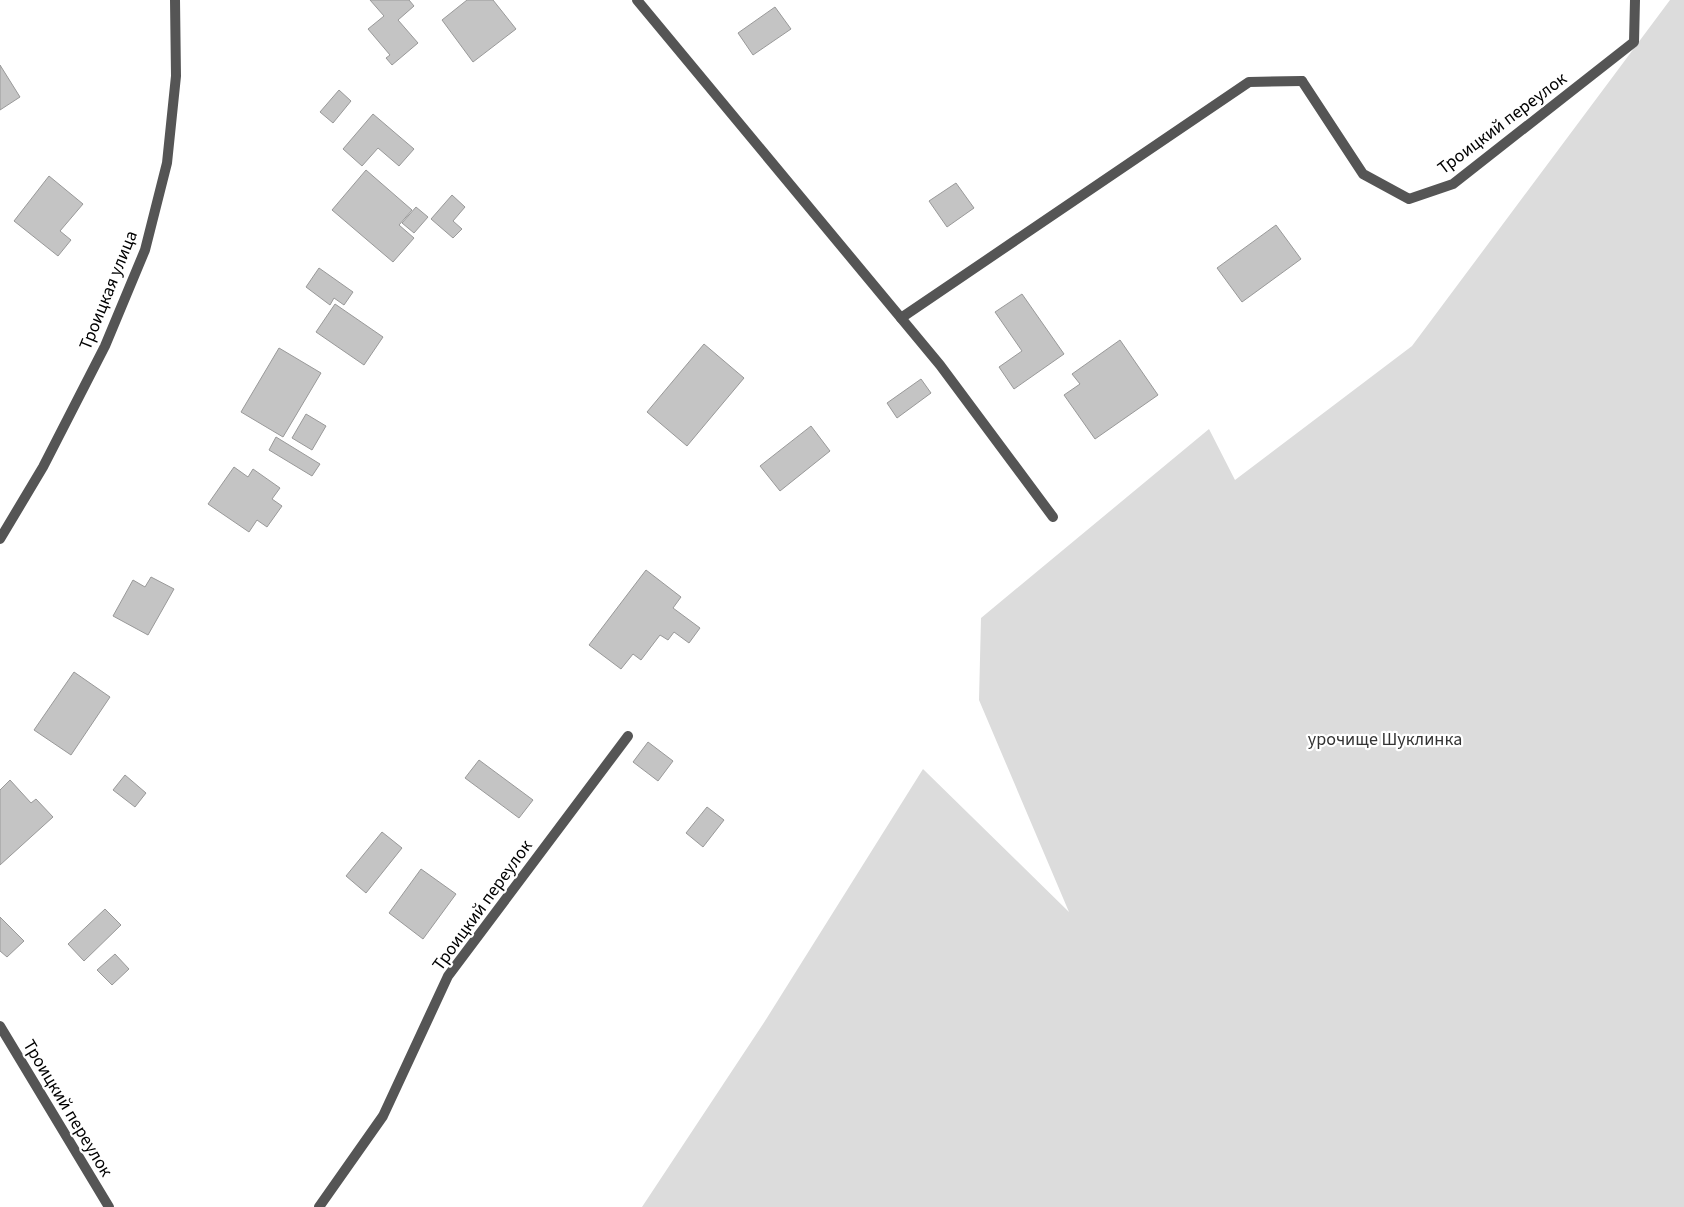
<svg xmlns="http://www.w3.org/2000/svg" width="1684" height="1207" font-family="'Source Sans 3',sans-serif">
<rect width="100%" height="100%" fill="#fff"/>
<!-- green -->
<polygon fill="#dcdcdc" points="1670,0 1684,0 1684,1207 642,1207 765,1021 923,769 1069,912 979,700 981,618 1209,429 1235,480 1412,346"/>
<!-- building -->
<g fill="#c4c4c4" stroke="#999">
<polygon points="370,0 409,0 414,6 398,20 418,43 392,65 386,58 390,55 368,29 384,16"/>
<polygon points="467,0 493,0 516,29 473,62 442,20"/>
<polygon points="775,7 791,29 753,55 738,33"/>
<polygon points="0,65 20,97 0,110"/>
<polygon points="339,90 351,101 333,123 320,112"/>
<polygon points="373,114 414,149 399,166 378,148 362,166 343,149"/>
<polygon points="366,170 412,210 399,225 414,238 393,262 332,210"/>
<polygon points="49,176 83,204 60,231 71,240 58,256 14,221"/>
<polygon points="956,183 974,208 947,227 929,201"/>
<polygon points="452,195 465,207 453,221 462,229 453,238 431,219"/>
<polygon points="416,207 428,217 414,233 402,223"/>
<polygon points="1276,225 1301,259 1242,302 1217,268"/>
<polygon points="319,268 353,292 344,305 334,298 330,305 306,287"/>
<polygon points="1022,294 1064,354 1014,389 999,367 1022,351 995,312"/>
<polygon points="335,304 383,337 364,365 316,332"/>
<polygon points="1120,340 1158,395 1095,439 1064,395 1080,384 1072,374"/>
<polygon points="704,344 744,378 687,446 647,412"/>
<polygon points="279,348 321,373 283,437 241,412"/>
<polygon points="921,379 931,393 897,418 887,403"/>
<polygon points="306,414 326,426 312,450 292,438"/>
<polygon points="811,426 830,451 780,491 760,466"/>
<polygon points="276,437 320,464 312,476 269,450"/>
<polygon points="234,467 248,477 253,469 280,488 272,499 282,506 267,527 257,520 249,532 208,504"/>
<polygon points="646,570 681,597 673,608 700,628 689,643 674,632 668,640 660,635 641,660 633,654 621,669 589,645"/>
<polygon points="151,577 174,589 148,635 113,616 133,580 145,587"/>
<polygon points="74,672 110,697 71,755 34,730"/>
<polygon points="648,742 673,761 658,781 633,762"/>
<polygon points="479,760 533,800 519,818 465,778"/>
<polygon points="125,775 146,793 135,807 113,790"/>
<polygon points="10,780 31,803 36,799 53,817 0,865 0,790"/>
<polygon points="707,807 724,820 703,847 686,833"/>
<polygon points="382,832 402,848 366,893 346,876"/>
<polygon points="421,869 456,894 423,939 389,913"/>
<polygon points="105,909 121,925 84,961 68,944"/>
<polygon points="0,917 24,941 7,957 0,951"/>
<polygon points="115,954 129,969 112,985 97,970"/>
</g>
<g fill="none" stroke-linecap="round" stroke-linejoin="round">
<!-- lane -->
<polyline stroke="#555" stroke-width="10" points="901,318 1249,82 1302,81"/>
<!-- street -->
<g stroke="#555" stroke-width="10">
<polyline points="637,0 940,365 1053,517"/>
<polyline points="1302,81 1363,174 1409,199 1453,184 1634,42 1635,0"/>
<polyline points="0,539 43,467 105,346 145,250 167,163 176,76 175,0"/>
<polyline points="0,1026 109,1207"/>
<polyline points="319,1207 383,1116 448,976 628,736"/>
</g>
</g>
<g text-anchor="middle" stroke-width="4.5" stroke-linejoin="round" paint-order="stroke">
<!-- street labels -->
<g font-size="18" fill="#000" stroke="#fff">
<text transform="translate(1502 123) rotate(-37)" y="6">Троицкий переулок</text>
<text transform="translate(108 290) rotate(-68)" y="6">Троицкая улица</text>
<text transform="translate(482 905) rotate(-54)" y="6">Троицкий переулок</text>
<text transform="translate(68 1108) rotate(59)" y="6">Троицкий переулок</text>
</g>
<!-- park labels -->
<g font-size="18" fill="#333" stroke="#fff">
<text x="1385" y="745">урочище Шуклинка</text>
</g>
</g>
</svg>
